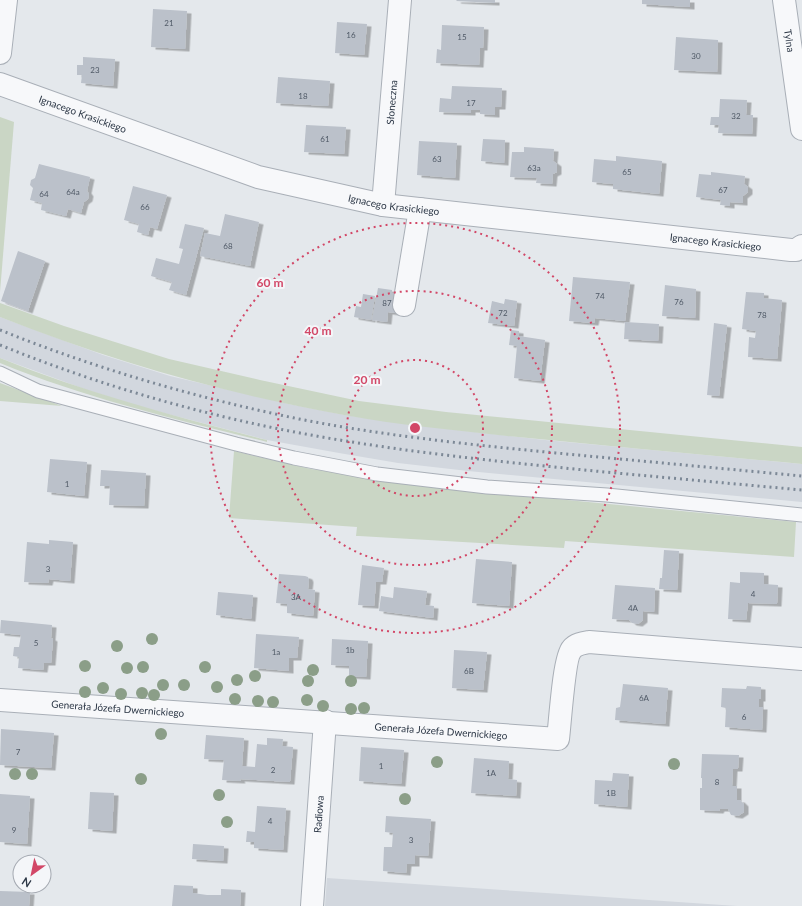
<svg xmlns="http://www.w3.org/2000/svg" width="802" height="906" font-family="Lato,sans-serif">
<defs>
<filter id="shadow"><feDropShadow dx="4.5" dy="2.5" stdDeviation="0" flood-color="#0004"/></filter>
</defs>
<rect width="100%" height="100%" fill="#e4e8ec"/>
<!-- built -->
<g fill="#d2d7de">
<polygon points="0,317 103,355 170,376 289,404 345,415 406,424 545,440 802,464 802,502 468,471 398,463 339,453 267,440 145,408 87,390 0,358"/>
<polygon points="327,878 546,893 737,906 325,906"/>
</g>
<!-- green -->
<g fill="#cad6c5">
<polygon points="0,117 14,122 0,292"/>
<path d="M0,303L64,326L169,359L260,380L359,401L446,412L802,447V464C704,455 605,446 507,436C453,430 398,425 344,415C226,394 111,361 0,317Z"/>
<path d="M0,358C87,393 177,417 267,440V442C178,420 85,398 0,363Z"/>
<polygon points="0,383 62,406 0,401"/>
<polygon points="234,451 311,469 536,497 796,522 794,557 565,541 564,548 359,536 356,536 357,527 229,518"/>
</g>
<!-- building -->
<g fill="#bbc1ca" filter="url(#shadow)">
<polygon points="457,0 495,0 495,3 456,1"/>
<polygon points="642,0 690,0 690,7 642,4"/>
<polygon points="153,9 187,11 185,49 151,47"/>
<polygon points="337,22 367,24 364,55 335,53"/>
<polygon points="442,25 484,27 483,48 480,48 479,65 436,63 437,49 441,50"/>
<polygon points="676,37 718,40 717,72 674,70"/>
<polygon points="83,57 115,59 113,86 81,83 82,75 77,75 77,65 83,65"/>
<polygon points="278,77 330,81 328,106 276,103"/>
<polygon points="452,86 502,88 501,107 495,107 495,115 480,114 480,110 471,110 471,113 439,112 440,98 451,99"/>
<polygon points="720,99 747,100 746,115 753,115 752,134 718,133 719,125 710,125 711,117 719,117"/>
<polygon points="306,125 346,127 344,154 304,152"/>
<polygon points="483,139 505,140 504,163 481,161"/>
<polygon points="419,141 457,143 455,178 417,175"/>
<polygon points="524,147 554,149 553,161 557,164 557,172 553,174 552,184 536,183 537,178 510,177 512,152 524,152"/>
<polygon points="616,156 662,161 659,194 613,189 613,184 592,182 594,159 616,161"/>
<polygon points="39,164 90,177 87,191 89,194 88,199 84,202 81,213 68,209 66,216 41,210 42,203 30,200 33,188 30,185 31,180 35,178"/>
<polygon points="711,172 745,176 744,184 748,187 748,192 743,196 743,203 730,202 730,206 721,205 720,205 721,200 696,197 699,174 711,175"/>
<polygon points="133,186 167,195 157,229 150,227 148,235 137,232 139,224 124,220"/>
<polygon points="225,214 259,222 250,266 200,256 205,233 220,236"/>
<polygon points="185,224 204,228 186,295 169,290 172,282 151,276 156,258 179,264 183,249 179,248"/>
<polygon points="18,251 45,261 28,311 1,301"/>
<polygon points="573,277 630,282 625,321 595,318 594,323 569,321"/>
<polygon points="665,285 696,289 695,318 662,316"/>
<polygon points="378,288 392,290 392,293 399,294 396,313 388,312 387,322 372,320"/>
<polygon points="746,292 764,293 764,298 782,300 777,359 748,357 749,337 755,338 756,331 742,329"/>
<polygon points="363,294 375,296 371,320 354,317 356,306 361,307"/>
<polygon points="505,299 517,301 514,326 488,323 492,301 504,304"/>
<polygon points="625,322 659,324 658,341 624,339"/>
<polygon points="714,323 727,325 719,396 707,395"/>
<polygon points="511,330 519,331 519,336 545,340 540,381 514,378 517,346 509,345"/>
<polygon points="50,459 87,462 84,496 47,492"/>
<polygon points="101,470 146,473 144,506 109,505 110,486 100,486"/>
<polygon points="49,540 73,542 70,581 49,579 48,583 24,582 27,542 49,544"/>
<polygon points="664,550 679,551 677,590 659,589 660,578 662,578"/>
<polygon points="476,559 512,562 509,606 472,603"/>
<polygon points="362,565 384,568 382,582 376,582 374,606 358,605"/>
<polygon points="740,572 764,573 764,584 778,585 777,604 748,603 746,620 728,619 730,582 740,583"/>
<polygon points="279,574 305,576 308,577 309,580 308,589 315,590 313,616 287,613 287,604 276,603"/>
<polygon points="615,585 655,588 654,612 643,611 643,620 638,624 632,623 629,620 612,619"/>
<polygon points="394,587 427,591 425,605 434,606 433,618 379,611 381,596 393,598"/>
<polygon points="218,592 253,595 251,619 216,615"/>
<polygon points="1,620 52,625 51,638 53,639 51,663 44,663 43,670 18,668 19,657 13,656 14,647 19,647 21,635 0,633"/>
<polygon points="256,634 299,637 297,658 289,658 289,671 254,668"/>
<polygon points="332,639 368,641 366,677 349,676 349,666 331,665"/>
<polygon points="454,650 487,652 483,690 452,688"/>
<polygon points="623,684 668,688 665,724 615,720 616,708 620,707"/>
<polygon points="747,686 761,687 761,699 759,699 759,707 763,707 762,730 725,727 726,708 721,707 722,688 746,689"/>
<polygon points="1,729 54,733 51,768 0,765"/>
<polygon points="206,735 244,738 242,766 255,767 257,744 267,745 267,738 283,739 282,746 293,747 290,782 240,779 241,781 222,780 224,760 204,759"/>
<polygon points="361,747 404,750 401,784 359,781"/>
<polygon points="702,754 739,755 738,769 733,769 732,786 737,786 737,800 740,800 744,804 744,812 738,816 731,815 728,809 720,809 719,811 700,810 700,788 702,788 702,778 701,778"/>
<polygon points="474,758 509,761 508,779 517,780 516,796 471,793"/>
<polygon points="613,773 629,774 627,807 594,804 595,780 612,781"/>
<polygon points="90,792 114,793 112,831 88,829"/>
<polygon points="0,794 30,796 27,844 0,842"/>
<polygon points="257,806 286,808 283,850 254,848 254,842 246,842 247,831 255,832"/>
<polygon points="386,816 431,819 428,856 415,855 415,864 407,864 406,873 383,871 384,847 392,847 393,833 385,832"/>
<polygon points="193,844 224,846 223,861 192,859"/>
<polygon points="174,885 193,886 193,893 207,895 221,895 221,889 241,890 240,906 172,906"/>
<polygon points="0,891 30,892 29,906 0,906"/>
</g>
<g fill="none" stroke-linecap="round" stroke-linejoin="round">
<defs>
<polyline id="lane" points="0,373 38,391 236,444 294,458 377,474 487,487 607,495 802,515"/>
<g id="street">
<path id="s1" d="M784,0L802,129"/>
<polyline points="0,53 6,0"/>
<path id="s2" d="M0,84L258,177L383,205L791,250H796L802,246"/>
<path id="s3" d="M383,205L400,0"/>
<polyline points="404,305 420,209"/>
<path id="s4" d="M0,700L558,739C560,723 564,657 572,649C576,644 583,643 589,642L802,659"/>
<path id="s5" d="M312,906L325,721"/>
</g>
</defs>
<!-- lane casing -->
<use href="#lane" stroke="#a9afb7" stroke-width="15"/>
<!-- street casing -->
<use href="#street" stroke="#a9afb7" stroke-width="24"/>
<!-- lane -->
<use href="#lane" stroke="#f7f8fa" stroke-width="13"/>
<!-- street -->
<use href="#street" stroke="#f7f8fa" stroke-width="22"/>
<!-- rail -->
<g stroke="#7c8896" stroke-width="3" stroke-dasharray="2 4" stroke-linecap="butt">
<path d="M0,330C97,369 197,398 299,419C391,437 484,446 577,455C652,462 727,469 802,476"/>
<path d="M0,345C96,384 198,414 300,433C401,452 503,462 605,472C671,478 736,484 802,490"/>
</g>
</g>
<!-- trees -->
<g fill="#8b9e88">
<circle cx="152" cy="639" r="6"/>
<circle cx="117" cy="646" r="6"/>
<circle cx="85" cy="666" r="6"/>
<circle cx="143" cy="667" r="6"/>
<circle cx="205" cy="667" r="6"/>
<circle cx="127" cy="668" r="6"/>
<circle cx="313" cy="670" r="6"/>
<circle cx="255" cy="676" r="6"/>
<circle cx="237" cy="680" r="6"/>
<circle cx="308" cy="681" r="6"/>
<circle cx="351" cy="681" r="6"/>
<circle cx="163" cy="685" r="6"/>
<circle cx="184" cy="685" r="6"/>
<circle cx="217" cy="687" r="6"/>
<circle cx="103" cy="688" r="6"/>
<circle cx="85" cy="692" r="6"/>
<circle cx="142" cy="693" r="6"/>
<circle cx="121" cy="694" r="6"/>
<circle cx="154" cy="695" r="6"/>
<circle cx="235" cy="699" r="6"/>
<circle cx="307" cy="700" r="6"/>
<circle cx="258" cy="701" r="6"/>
<circle cx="273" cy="702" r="6"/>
<circle cx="323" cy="706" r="6"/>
<circle cx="364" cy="708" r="6"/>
<circle cx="351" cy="709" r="6"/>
<circle cx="161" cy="734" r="6"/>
<circle cx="437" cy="762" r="6"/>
<circle cx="674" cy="764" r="6"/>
<circle cx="15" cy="774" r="6"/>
<circle cx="32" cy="774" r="6"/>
<circle cx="141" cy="779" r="6"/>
<circle cx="219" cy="795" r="6"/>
<circle cx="405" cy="799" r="6"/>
<circle cx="227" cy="822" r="6"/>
</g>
<!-- distance rings -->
<g fill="none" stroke="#d24767" stroke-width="2" stroke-dasharray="2 4">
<circle cx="415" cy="428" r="68"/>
<circle cx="415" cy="428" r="137"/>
<circle cx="415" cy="428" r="205"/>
</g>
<g text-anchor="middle" stroke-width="4" stroke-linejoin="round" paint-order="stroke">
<!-- number labels -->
<g font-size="8" fill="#4f5966">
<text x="169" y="26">21</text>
<text x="351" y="38">16</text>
<text x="462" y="40">15</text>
<text x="696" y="59">30</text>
<text x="95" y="73">23</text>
<text x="303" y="99">18</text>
<text x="471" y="106">17</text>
<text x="736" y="119">32</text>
<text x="325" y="142">61</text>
<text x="437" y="162">63</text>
<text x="534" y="171">63a</text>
<text x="627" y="175">65</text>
<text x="723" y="193">67</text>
<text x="73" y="195">64a</text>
<text x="44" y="197">64</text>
<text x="145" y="210">66</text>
<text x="228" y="249">68</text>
<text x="600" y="299">74</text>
<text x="679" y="305">76</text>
<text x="387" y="306">87</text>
<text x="503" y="316">72</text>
<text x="762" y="318">78</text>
<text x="67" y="487">1</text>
<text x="48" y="572">3</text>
<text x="753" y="597">4</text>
<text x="296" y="600">3A</text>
<text x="633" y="611">4A</text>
<text x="36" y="646">5</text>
<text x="350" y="653">1b</text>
<text x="276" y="655">1a</text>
<text x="469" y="674">6B</text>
<text x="644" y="701">6A</text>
<text x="744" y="720">6</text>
<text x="18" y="755">7</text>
<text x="381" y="769">1</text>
<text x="273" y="773">2</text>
<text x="491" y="776">1A</text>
<text x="717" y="785">8</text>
<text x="611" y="796">1B</text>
<text x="270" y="824">4</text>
<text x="14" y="833">9</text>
<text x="411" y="843">3</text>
</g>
<!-- street labels -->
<g font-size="10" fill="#2b3645" stroke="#f4f6f9">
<text dy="4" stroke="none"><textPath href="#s1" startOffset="41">Tylna</textPath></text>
<text dy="4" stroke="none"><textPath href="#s3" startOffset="103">Słoneczna</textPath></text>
<text dy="4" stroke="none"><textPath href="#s2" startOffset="88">Ignacego Krasickiego</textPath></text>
<text dy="4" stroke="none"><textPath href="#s2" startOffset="413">Ignacego Krasickiego</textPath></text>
<text dy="4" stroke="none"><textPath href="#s2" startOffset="737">Ignacego Krasickiego</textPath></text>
<text dy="4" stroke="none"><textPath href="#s4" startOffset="118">Generała Józefa Dwernickiego</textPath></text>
<text dy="4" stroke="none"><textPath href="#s4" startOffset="442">Generała Józefa Dwernickiego</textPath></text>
<text dy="4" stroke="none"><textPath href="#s5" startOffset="92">Radiowa</textPath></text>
</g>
</g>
<circle cx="415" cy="428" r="6" fill="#d24767" stroke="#f4f6f9" stroke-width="2"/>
<g font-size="12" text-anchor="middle" font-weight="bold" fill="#d24767" stroke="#f4f6f9" stroke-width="4" stroke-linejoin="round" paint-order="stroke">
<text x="270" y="287">60 m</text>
<text x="318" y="335">40 m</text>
<text x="367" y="384">20 m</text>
</g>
<!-- north arrow -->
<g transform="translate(32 874) rotate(213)"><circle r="19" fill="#f4f6f9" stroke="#a4a9b1"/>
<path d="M0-3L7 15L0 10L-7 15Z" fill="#d24767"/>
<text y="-6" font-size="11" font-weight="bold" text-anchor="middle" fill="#2b3645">N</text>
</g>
</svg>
